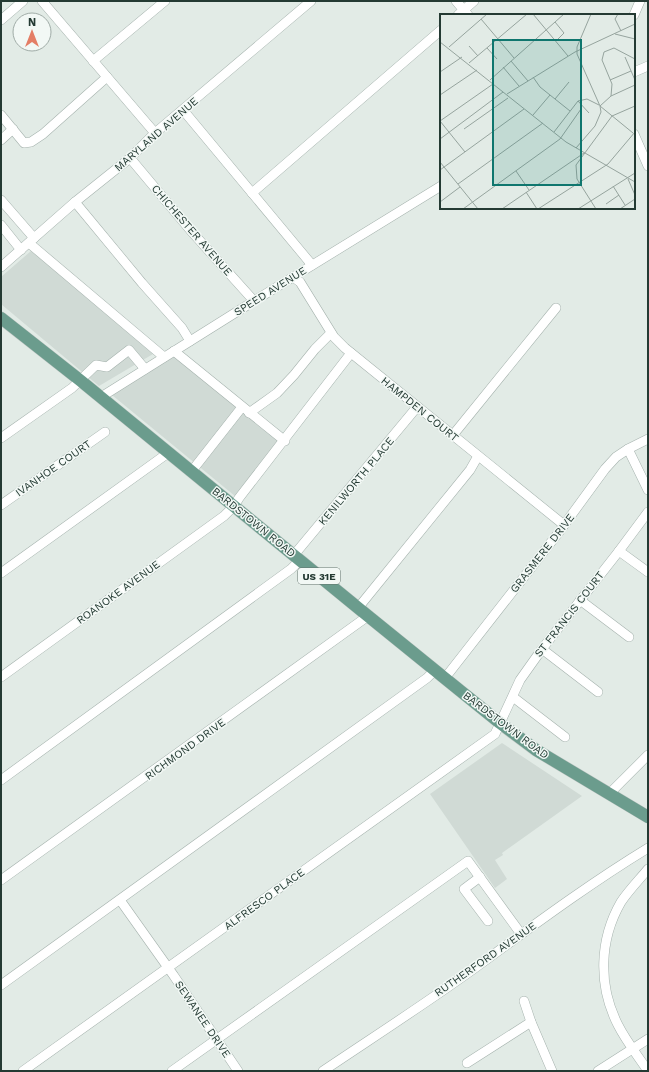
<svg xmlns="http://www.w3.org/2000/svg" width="649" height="1072" font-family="'Work Sans',sans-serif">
<rect width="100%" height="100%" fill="#e2ebe6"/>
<!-- built -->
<g fill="#d0dad5">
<polygon points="31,251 153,352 153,354 99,386 1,304 1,277"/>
<polygon points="181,352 287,441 241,501 112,395"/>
<polygon points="502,743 582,796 502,853 503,855 495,860 507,879 495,888 430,794"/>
</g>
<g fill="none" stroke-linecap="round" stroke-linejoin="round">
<defs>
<g id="minor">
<polyline points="42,1 155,133"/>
<polyline points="456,1 468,15"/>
<polyline points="458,15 474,1"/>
<polyline points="634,15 640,1"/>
<polyline points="1,20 23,1"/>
<polyline points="93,61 165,1"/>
<polyline points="634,72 648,66"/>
<polyline points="183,110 312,265"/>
<polyline points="1,115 24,143 31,142 43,134 107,77"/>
<polyline points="634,134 648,166"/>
<polyline points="1,140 13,129"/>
<polyline points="130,158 192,232 254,301"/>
<polyline points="252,193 441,30"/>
<polyline points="1,200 34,238"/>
<polyline points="75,202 142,283 182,328 190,341"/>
<polyline points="1,225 21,250"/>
<polyline points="29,243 164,357"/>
<polyline points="1,267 75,202 130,158 155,133 311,1"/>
<polyline points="293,277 300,282 334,337 345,348 564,525"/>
<polyline points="174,351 285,441"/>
<polyline points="101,397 254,301 441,186"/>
<polyline points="249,413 277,393 294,375 315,349 331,333"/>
<polyline points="453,435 556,308"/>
<polyline points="1,438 72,388 96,365 107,367 129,350 145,369"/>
<polyline points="628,449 648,490"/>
<polyline points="191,472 242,407"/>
<polyline points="1,505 105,432"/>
<polyline points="619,551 648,572"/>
<polyline points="294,555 417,407"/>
<polyline points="1,573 168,453"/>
<polyline points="580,600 629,637"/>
<polyline points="358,608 470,470 478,456"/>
<polyline points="542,649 598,692"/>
<polyline points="1,677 224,516 234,506 239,498 351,353"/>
<polyline points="445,678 559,532 605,469 616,457 628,449 648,439"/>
<polyline points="513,697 565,737"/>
<polyline points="1,780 291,569 300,560"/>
<polyline points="609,794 648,755"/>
<polyline points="480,877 464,889 488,921"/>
<polyline points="1,880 368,616"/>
<polyline points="120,900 174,976 238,1071"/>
<polyline points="1,985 427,678 435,670"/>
<polyline points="524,1001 531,1022 552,1071"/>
<polyline points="467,1063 531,1022"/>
<polyline points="23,1071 495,734 520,680 542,649 619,551 648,512"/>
<polyline points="172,1071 468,861 521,934"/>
<path d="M323,1071C375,1036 428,1002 479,965C534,925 589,884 648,848"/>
<polyline points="598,1071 648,1039"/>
<path d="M648,1071C638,1056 626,1041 618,1025C598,986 599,940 621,902C629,890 639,880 648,869"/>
</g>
<polyline id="major" points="1,318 81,381 368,616 500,723 536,750 648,817"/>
</defs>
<!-- minor casing -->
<use href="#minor" stroke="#a5b2ad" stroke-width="10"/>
<!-- major casing -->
<use href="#major" stroke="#c2c8c6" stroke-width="13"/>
<!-- minor -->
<use href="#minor" stroke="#fff" stroke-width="9"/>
<!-- major -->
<use href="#major" stroke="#6b9c8d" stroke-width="12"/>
</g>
<g text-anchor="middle" stroke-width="3" stroke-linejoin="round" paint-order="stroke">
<!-- shield labels -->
<rect fill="#f2f8f5" stroke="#62736d" stroke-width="1" x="298" y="568" width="42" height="16" rx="3"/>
<g font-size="10" font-weight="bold" fill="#243a33">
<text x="319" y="580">US 31E</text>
</g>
<!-- street labels -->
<g font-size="11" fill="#243a33" stroke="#f2f8f5">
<text transform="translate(156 134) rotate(-41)" y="4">MARYLAND AVENUE</text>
<text transform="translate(192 230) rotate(49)" y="4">CHICHESTER AVENUE</text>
<text transform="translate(270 291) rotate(-32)" y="4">SPEED AVENUE</text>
<text transform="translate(420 409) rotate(39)" y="4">HAMPDEN COURT</text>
<text transform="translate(53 468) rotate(-35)" y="4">IVANHOE COURT</text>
<text transform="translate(356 481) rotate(-50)" y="4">KENILWORTH PLACE</text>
<text transform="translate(254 522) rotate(39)" y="4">BARDSTOWN ROAD</text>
<text transform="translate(542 553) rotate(-52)" y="4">GRASMERE DRIVE</text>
<text transform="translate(118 592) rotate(-36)" y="4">ROANOKE AVENUE</text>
<text transform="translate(569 614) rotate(-52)" y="4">ST FRANCIS COURT</text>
<text transform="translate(506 725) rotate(37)" y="4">BARDSTOWN ROAD</text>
<text transform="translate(185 749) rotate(-36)" y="4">RICHMOND DRIVE</text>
<text transform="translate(264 899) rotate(-36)" y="4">ALFRESCO PLACE</text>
<text transform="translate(485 959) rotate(-35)" y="4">RUTHERFORD AVENUE</text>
<text transform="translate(203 1019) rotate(56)" y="4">SEWANEE DRIVE</text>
</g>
</g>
<!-- overview -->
<g transform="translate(440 14)">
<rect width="195" height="195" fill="#e2ebe6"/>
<path fill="none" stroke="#96a49e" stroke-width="1" d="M93,0L128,42M151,0L137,33V40L160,92L193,119M178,0L175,5L181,17M41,5L74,44M115,8L124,19L116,27M175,20L195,25M0,28L126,128L195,168M29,32L38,42M9,33L47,0M47,34L57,45M185,43L195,66M71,47L88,67M29,49L87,0M63,53L79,72M0,58L22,43M93,63L100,73L130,97M50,66L124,0M170,66L191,57M67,80L135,38L195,10M0,81L37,56M171,82L172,70L162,46L164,38L174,34L195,45M115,85L129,68M138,87L149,99M160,92L171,82L195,71M93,101L110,81M0,107L53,70M0,107L25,138M24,115L68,84M114,118L138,87L147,85L159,91M0,125L63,78M136,134L155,112L161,98L160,92M0,148L38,195M0,156L84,95M76,157L89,176M188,165L195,181M18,170L103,109M173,172L185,191M86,178L97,195M0,188L20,173M166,190L179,181M23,195L120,125L141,95M62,195L144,139M98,195L168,150L195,118M138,195L195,159M156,195L137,165L136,151L172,102L195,92M180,195L195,185"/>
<path fill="#0f766e" fill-opacity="0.15" stroke="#0f766e" stroke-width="2" d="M53,26H141V171H53Z"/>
<rect width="195" height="195" fill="none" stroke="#243a33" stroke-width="2"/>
</g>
<!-- border -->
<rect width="649" height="1072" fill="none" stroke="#243a33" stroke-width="4"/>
<!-- north arrow -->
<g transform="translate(32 32)"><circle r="19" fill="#f2f8f5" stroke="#a0aca7"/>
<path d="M0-3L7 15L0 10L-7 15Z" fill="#e47e66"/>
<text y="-6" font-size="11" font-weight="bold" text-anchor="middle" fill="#243a33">N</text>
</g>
</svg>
